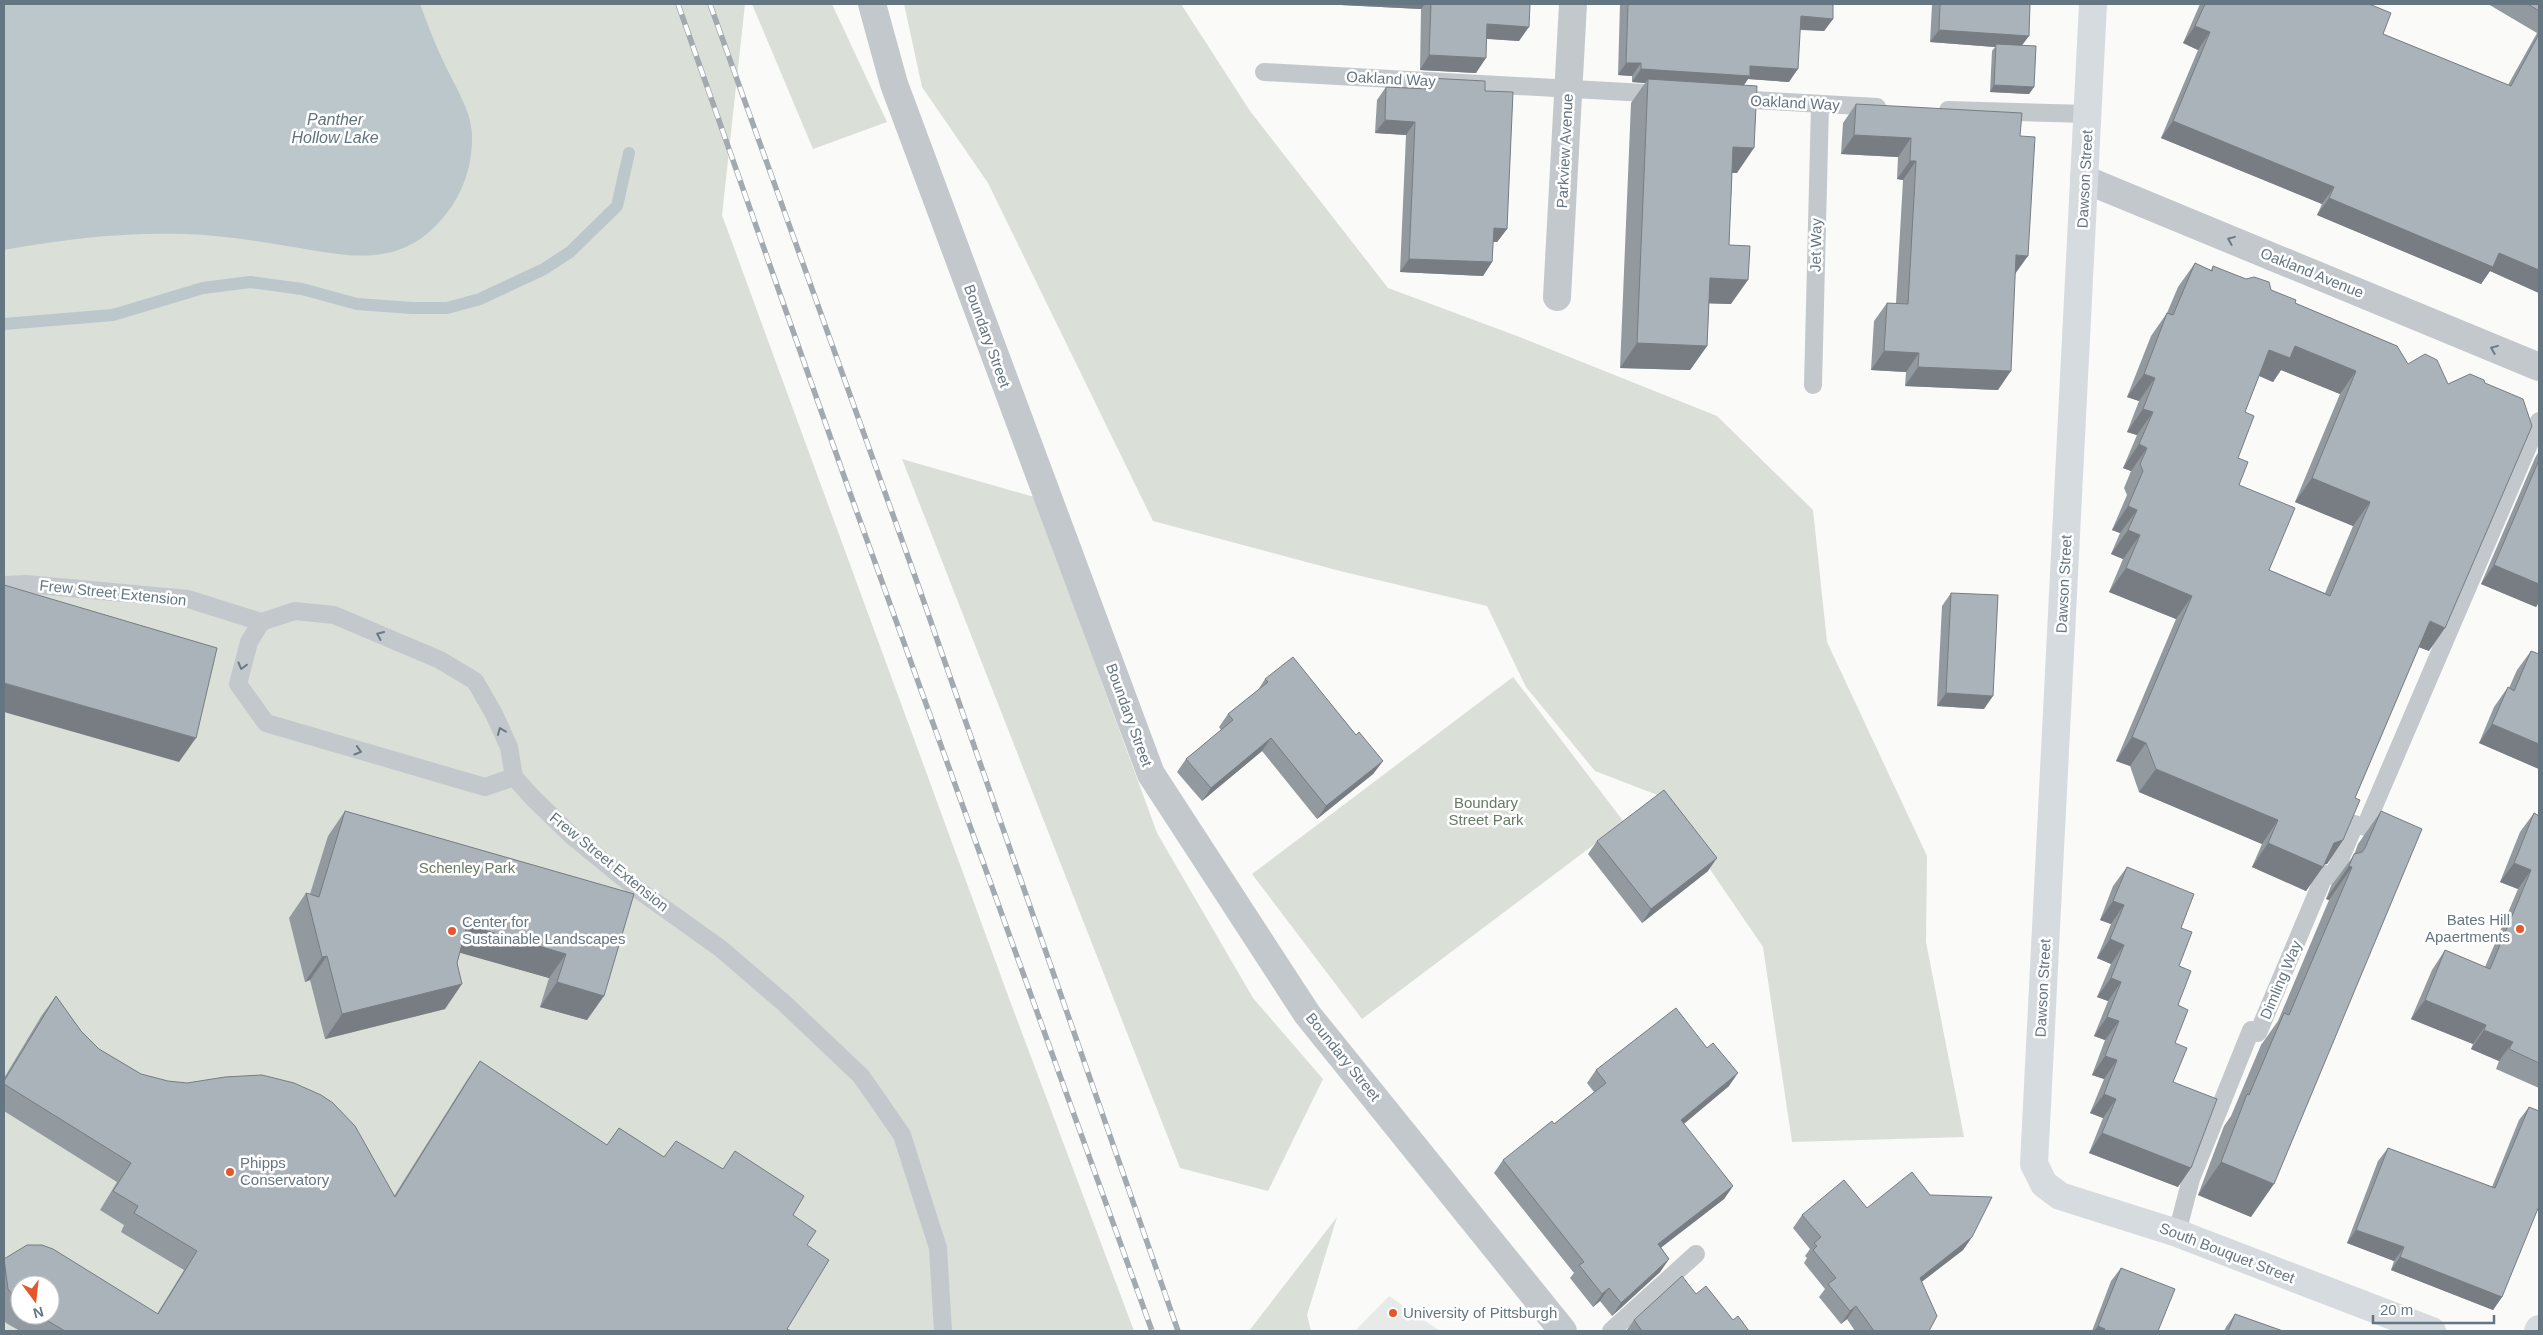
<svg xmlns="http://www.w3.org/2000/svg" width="2543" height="1335" font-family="Helvetica,sans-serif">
<rect width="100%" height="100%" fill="#fafaf8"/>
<!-- built -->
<polygon fill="#e8e9e9" points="1389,1296 1440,1331 1355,1331"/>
<!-- green -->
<g fill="#dadfd7" fill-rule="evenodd">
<path d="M4,4H745L722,215L1010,1001L1134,1331H4ZM20,1285H50V1315H20Z"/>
<polygon points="752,4 832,4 887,122 813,149"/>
<polygon points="904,4 1181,4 1250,111 1388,288 1517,336 1717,416 1813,510 1827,642 1927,856 1926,942 1964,1137 1792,1142 1763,947 1660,796 1595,771 1526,687 1487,606 1340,571 1153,521 988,183 922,87"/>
<polygon points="902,459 1034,497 1157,833 1253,998 1323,1079 1268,1191 1180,1168"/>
<polygon points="1513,677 1624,822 1362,1019 1252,874"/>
<polygon points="1337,1217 1307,1315 1311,1331 1249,1331"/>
</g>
<!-- water -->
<path fill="#bbc7cb" d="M4,4H420C428,25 436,47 446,67C456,88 470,109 472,133C473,163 464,192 446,214C403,269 353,257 293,247C258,241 221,235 184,234C123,232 63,239 4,250Z"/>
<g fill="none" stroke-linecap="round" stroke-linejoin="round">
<!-- stream -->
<polyline stroke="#bbc7cb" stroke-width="12" points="4,324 113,315 203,288 250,282 302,289 357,304 412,308 447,308 480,299 544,269 570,252 617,206 629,153"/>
<!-- lane -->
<g stroke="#c3c8cc" stroke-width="18">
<polyline points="1264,72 1663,94"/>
<polyline points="1734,99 1877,107"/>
<polyline points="1948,110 2088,114"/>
<polyline points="1813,385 1820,105"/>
<polyline points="4,585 26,584 188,599 261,622 295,611 334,615 440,660 475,681 494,714 509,747 514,777 533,798 572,836 637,889 720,948 784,1003 861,1076 902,1135 938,1248 943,1331"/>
<polyline points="261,622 249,642 238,684 266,723 485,787 514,777"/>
<polyline points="2177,1233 2191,1179 2251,1030 2258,1033 2325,874 2333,876 2355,824 2365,827 2539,421"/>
<polyline points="1611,1331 1696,1254"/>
</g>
<!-- street -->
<g stroke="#c3c8cc" stroke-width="28">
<polyline points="872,4 894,84 1151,774 1307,1014 1563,1331"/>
<polyline points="2084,179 2539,367"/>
<polyline points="1557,297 1573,4"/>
</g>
<!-- secondary -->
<g stroke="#d6dbdf" stroke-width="28">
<polyline points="2093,4 2034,1164 2044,1184 2060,1196 2177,1233 2432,1331"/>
<polyline points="2538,1331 2539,1329"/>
</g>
<defs>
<g id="rail">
<polyline points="678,4 850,493 1152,1331"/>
<polyline points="710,4 917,582 1178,1331"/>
</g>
</defs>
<!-- rail casing -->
<use href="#rail" stroke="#a2aab0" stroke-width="5.5"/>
<!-- rail -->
<use href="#rail" stroke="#fff" stroke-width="4" stroke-dasharray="11" stroke-linecap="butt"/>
</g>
<!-- wall -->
<g fill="#929a9f" fill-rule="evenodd">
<polygon points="1321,4 1530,4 1519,41 1487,39 1476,73 1420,70 1421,9"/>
<polygon points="1620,4 1833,4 1833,19 1824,31 1800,30 1789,82 1748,79 1744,85 1737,173 1732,173 1729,245 1731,304 1709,303 1707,346 1690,370 1620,368 1631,103 1645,83 1632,82 1632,76 1618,75"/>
<polygon points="1903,4 2030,4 2022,45 2034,87 2029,94 1990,92 1992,51 1995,47 1930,42 1932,5"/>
<polygon points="2200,4 2369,4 2383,34 2508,85 2537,33 2488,4 2539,4 2539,293 2490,271 2481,284 2317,215 2322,204 2161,138 2198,50 2183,43"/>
<polygon points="1428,78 1485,91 1507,229 1497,242 1493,242 1492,262 1483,276 1400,272 1406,135 1375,133 1377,100 1386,87 1421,88"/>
<polygon points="1856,104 2020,136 2015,274 1998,390 1905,386 1906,372 1871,370 1874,321 1887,303 1896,303 1903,180 1897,179 1898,157 1841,154 1843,123"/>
<path d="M2195,263L2211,270L2213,266L2271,290L2295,303L2397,346L2429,651L2419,647L2355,798L2343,840L2327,864H2324L2306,891L2252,867L2262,844L2139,792L2130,766L2116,761L2176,619L2109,592L2123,559L2111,554L2120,533L2112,530L2127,495L2124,488L2131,471L2123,468L2137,435L2127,432L2139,401L2127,397L2151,336L2167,313L2178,287ZM2281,370L2340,394L2295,502L2353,526L2325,593L2269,570L2239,485L2238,458L2245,412L2259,376L2273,382Z"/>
<polygon points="2539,451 2539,602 2536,607 2481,584 2535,458"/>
<polygon points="1951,593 1984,709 1937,706 1942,606"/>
<polygon points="2531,651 2539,769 2479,743 2494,707 2508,687 2509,688 2517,670"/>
<polygon points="1265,679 1356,735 1383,761 1373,774 1317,819 1262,751 1202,801 1177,772 1186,759 1221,730 1219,727 1228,714 1258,690"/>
<polygon points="345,811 634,894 587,1020 540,1007 549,978 460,952 445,1009 325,1039 310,980 305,982 289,918 306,893 310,894 328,836"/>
<polygon points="2381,811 2251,1217 2198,1195 2224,1126 2231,1116 2261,1045 2278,1021 2329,900 2326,899 2331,886 2354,855 2358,844"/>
<polygon points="2534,813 2539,816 2539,1088 2496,1069 2499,1061 2471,1049 2473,1044 2411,1019 2432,970 2445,950 2485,967 2518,889 2500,882 2520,832"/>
<polygon points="1597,841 1708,871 1642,923 1588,854"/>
<polygon points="2127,867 2181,928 2179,966 2178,1005 2175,1043 2173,1082 2178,1187 2089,1153 2103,1118 2090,1113 2104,1079 2092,1075 2105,1040 2094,1036 2108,1001 2097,997 2111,964 2097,958 2111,924 2100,920 2113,886"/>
<path d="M56,996L81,1031L99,1049L141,1074L394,1196L467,1080L480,1061L607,1145L619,1128L664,1157L723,1169L735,1151L793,1215L807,1245L787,1329L791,1331H20L6,1323L4,1320V1259L157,1314L184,1270L121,1232L124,1225L100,1210L117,1182L4,1111V1078L42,1015ZM20,1285L50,1315H20Z"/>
<polygon points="1596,1070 1729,1086 1683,1124 1733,1186 1724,1199 1661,1247 1669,1259 1660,1272 1612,1316 1600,1301 1593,1307 1570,1278 1574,1273 1494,1173 1503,1160 1554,1124 1594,1092 1587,1083"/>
<polygon points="2529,1107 2502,1297 2493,1310 2391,1270 2394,1261 2347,1243 2378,1161 2388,1148 2492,1187 2519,1120"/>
<polygon points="1930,1195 1972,1237 1963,1250 1921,1282 1929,1331 1855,1331 1847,1319 1841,1324 1819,1297 1825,1289 1804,1263 1807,1258 1805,1256 1810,1249 1793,1228 1802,1215 1867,1208"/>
<polygon points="2121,1268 2158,1331 2092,1331 2111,1281"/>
<polygon points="1696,1294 1749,1331 1626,1331 1634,1320"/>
<polygon points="2235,1314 2283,1331 2224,1331 2226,1327"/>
</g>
<!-- shaded-wall -->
<g fill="#777d82">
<polygon points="1321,4 1425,4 1421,9"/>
<polygon points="1903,4 1933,4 1932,5"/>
<polygon points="1801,16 1833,19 1824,31 1792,29"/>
<polygon points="1487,24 1529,27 1519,41 1477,38"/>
<polygon points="2195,26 2210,32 2198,50 2183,43"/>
<polygon points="1939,30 2029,36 2020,48 1996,44 1995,47 1930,42"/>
<polygon points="1429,55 1486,58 1476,73 1420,70"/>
<polygon points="1626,63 1641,63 1632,76 1618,75"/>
<polygon points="1750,66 1798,69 1789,82 1748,79 1741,89 1648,79 1645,83 1632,82 1641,69"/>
<polygon points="1994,85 2034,87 2029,94 1990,92"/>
<polygon points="1385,120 1415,122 1406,135 1375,133"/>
<polygon points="2173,121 2334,187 2322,204 2161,138"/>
<polygon points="1854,135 1911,138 1898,157 1841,154"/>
<polygon points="1733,147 1754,148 1737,173 1716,172"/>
<polygon points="1910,161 1916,161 1903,180 1897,179"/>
<polygon points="2329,198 2499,253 2539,270 2539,293 2490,271 2481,284 2317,215"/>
<polygon points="1494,228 1507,229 1497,242 1484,241"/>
<polygon points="2016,255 2028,256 2015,274"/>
<polygon points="1409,259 1492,262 1483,276 1400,272"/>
<polygon points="1710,278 1748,280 1731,304 1693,303"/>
<polygon points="1637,343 1707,346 1690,370 1620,368"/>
<polygon points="2295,346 2356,371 2340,394 2281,370 2273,382 2253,373 2269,350"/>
<polygon points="1884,351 1919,353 1906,372 1871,370"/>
<polygon points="1918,367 2011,371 1998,390 1905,386"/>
<polygon points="2144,374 2155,378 2139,401 2127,397"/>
<polygon points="2143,409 2153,412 2137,435 2127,432"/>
<polygon points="2139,444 2147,448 2131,471 2123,468"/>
<polygon points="2312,478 2370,502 2353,526 2295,502"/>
<polygon points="2128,506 2137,510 2120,533 2112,530"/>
<polygon points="2128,530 2140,535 2123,559 2111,554"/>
<polygon points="2494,565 2539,584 2539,602 2536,607 2481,584"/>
<polygon points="2126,568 2192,596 2176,619 2109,592"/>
<polygon points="2430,621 2445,628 2429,651 2413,645"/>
<polygon points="4,683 196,738 179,762 4,712"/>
<polygon points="1946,693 1993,696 1984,709 1937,706"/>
<polygon points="2492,724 2539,744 2539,769 2479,743"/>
<polygon points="2132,737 2146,743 2130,766 2116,761"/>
<polygon points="1271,738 1262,751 1202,801 1211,788"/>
<polygon points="1383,761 1373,774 1317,819 1326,806"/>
<polygon points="2156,769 2278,820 2262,844 2139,792"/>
<polygon points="2343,840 2327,864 2320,866 2323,867 2306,891 2252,867 2268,843 2334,843"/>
<polygon points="1717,858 1708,871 1642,923 1651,909"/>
<polygon points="2514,863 2531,870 2518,889 2500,882"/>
<polygon points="2349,866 2352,867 2329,900 2326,899"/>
<polygon points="2113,901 2124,905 2111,924 2100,920"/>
<polygon points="467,925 566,954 549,978 450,950"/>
<polygon points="2110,939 2124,945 2111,964 2097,958"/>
<polygon points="327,956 310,980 305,982 322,957"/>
<polygon points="2111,978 2121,982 2108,1001 2097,997"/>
<polygon points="557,982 604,996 587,1020 540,1007"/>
<polygon points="462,984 445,1009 325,1039 342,1014"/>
<polygon points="2425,1000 2486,1025 2473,1044 2411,1019"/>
<polygon points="2107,1017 2119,1021 2105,1040 2094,1036"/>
<polygon points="2484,1030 2513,1042 2499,1061 2471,1049"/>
<polygon points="2105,1056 2117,1060 2104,1079 2092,1075"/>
<polygon points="1738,1073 1729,1086 1672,1134 1681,1120"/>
<polygon points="2104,1094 2116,1099 2103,1118 2090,1113"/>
<polygon points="2102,1133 2191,1168 2178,1187 2089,1153"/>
<polygon points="2221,1162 2274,1184 2251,1217 2198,1195"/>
<polygon points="1733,1186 1724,1199 1649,1257 1658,1244"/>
<polygon points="2356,1230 2404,1247 2394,1261 2347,1243"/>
<polygon points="1972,1237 1963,1250 1910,1291 1920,1278"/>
<polygon points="2400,1257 2502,1297 2493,1310 2391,1270"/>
<polygon points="1669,1259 1660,1272 1612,1316 1621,1303"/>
<polygon points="1609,1288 1600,1301 1593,1307 1602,1294"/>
<polygon points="1856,1306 1847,1319 1841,1324 1850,1311"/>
<polygon points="2098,1326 2105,1329 2103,1331 2094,1331"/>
</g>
<!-- building -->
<g fill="#aab3b9" stroke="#777d82" fill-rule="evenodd">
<polygon points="1431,4 1530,4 1529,27 1487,24 1486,58 1429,55"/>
<polygon points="1628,4 1833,4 1833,19 1801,16 1798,69 1750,66 1750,76 1641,69 1641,63 1626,63"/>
<polygon points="1940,4 2030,4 2029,36 1939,30"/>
<polygon points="2205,4 2369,4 2391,13 2383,34 2511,86 2539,34 2539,270 2499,253 2493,267 2329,198 2334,187 2173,121 2210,32 2195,26"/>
<polygon points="2528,4 2539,4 2539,11"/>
<polygon points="1996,44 2036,46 2034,87 1994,85"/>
<polygon points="1428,78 1485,81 1485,91 1513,92 1507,229 1494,228 1492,262 1409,259 1415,122 1385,120 1386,87 1428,89"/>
<polygon points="1648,79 1757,86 1754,148 1733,147 1729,245 1750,246 1748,280 1710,278 1707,346 1637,343"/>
<polygon points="1856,104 2022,113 2020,136 2035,137 2028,256 2016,255 2011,371 1918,367 1919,353 1884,351 1887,303 1908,304 1916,161 1910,161 1911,138 1854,135"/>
<path d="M2195,263L2212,271L2213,266L2246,279L2254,277L2269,282L2271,290L2296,300L2295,303L2397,346L2408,364L2425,354L2437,360L2448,384L2470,374L2484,380L2485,383L2523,399L2532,426L2445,628L2430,621L2355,798L2360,800L2343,840L2334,843L2323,867L2268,843L2278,820L2156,769L2146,743L2132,737L2192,596L2126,568L2140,535L2128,530L2137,510L2128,506L2143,471L2140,464L2147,448L2139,444L2153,412L2143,409L2155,378L2144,374L2167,313L2173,315ZM2295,346L2356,371L2312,478L2370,502L2330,596L2269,570L2295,508L2239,485L2248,462L2238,458L2254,416L2245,412L2269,350L2290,358Z"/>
<polygon points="2539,460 2539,584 2494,565"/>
<polygon points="4,585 217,648 196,738 4,683"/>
<polygon points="1951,593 1998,595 1993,696 1946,693"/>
<polygon points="2531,651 2539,654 2539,744 2492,724 2508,687 2514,691"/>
<polygon points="1293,657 1356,735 1359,732 1383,761 1326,806 1271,738 1211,788 1186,759 1233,720 1228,714 1268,682 1265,679"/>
<polygon points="1664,790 1717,858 1651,909 1597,841"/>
<polygon points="345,811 634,894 604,996 557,982 566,954 467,925 457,963 462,984 342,1014 327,956 322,957 306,893 319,897"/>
<polygon points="2381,811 2422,829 2274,1184 2221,1162 2247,1094 2249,1095 2284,1013 2289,1015 2352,867 2349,866 2354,854 2362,852 2365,848"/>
<polygon points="2534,813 2539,816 2539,1063 2509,1049 2513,1042 2484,1030 2486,1025 2425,1000 2445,950 2490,969 2531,870 2514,863"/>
<polygon points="2127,867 2194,894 2181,928 2192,932 2179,966 2191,971 2178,1005 2188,1010 2175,1043 2187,1048 2173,1082 2217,1099 2191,1168 2102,1133 2116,1099 2104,1094 2117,1060 2105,1056 2119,1021 2107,1017 2121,982 2111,978 2124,945 2110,939 2124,905 2113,901"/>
<polygon points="56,996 81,1031 99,1049 141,1074 168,1081 187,1083 225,1077 262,1075 294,1083 321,1095 333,1103 355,1126 395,1197 480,1061 607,1145 619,1128 664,1157 676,1141 723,1169 735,1151 804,1196 793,1215 816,1231 807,1245 829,1260 787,1329 791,1331 65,1331 38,1315 50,1315 50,1285 20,1285 20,1304 8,1289 4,1259 27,1245 42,1245 53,1249 158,1314 197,1251 134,1213 138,1206 113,1191 131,1163 4,1084 4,1081"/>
<polygon points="1676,1008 1707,1048 1713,1043 1738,1073 1681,1120 1733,1186 1658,1244 1669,1259 1621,1303 1609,1288 1602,1294 1579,1265 1584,1262 1503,1160 1552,1121 1554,1124 1606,1083 1596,1070"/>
<polygon points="2529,1107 2539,1111 2539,1206 2502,1297 2400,1257 2404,1247 2356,1230 2388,1148 2495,1188"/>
<polygon points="1912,1172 1930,1195 1992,1197 1972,1237 1920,1278 1937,1316 1929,1331 1874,1331 1856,1306 1850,1311 1828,1284 1836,1278 1813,1250 1817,1246 1814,1243 1821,1237 1802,1215 1844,1180 1867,1208"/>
<polygon points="2121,1268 2175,1289 2158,1331 2104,1331 2105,1329 2098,1326"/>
<polygon points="1682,1276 1696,1294 1706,1286 1733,1320 1738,1316 1749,1331 1642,1331 1634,1320"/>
<polygon points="2235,1314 2283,1331 2228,1331"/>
</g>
<!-- one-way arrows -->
<defs><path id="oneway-chevron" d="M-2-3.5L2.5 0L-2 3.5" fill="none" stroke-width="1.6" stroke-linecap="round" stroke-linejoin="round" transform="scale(1.25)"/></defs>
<g stroke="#6a7a87">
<use href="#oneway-chevron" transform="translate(2231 240) rotate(-158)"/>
<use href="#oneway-chevron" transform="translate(2494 349) rotate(-158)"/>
<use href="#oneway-chevron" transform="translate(380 635) rotate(-156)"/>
<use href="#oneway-chevron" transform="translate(242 666) rotate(105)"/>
<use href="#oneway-chevron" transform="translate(501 731) rotate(-113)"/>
<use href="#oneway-chevron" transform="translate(358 751) rotate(17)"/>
</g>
<!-- markers -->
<g fill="#e4572e" stroke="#fff" stroke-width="2">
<circle cx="2520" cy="929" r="5"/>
<circle cx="452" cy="931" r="5"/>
<circle cx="230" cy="1172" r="5"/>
<circle cx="1393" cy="1313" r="5"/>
</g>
<g text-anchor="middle" stroke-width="5" stroke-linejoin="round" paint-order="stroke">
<!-- street labels -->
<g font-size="15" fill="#657683" stroke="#fff">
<text transform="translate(1391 79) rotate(3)" y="5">Oakland Way</text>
<text transform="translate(1795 103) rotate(3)" y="5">Oakland Way</text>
<text transform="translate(1565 151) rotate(-87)" y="5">Parkview Avenue</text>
<text transform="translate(2085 179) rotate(-87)" y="5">Dawson Street</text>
<text transform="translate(1816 245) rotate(-89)" y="5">Jet Way</text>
<text transform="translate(2312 273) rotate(22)" y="5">Oakland Avenue</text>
<text transform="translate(987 336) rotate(70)" y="5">Boundary Street</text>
<text transform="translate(2064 584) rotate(-87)" y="5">Dawson Street</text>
<text transform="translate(113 593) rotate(6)" y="5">Frew Street Extension</text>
<text transform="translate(1129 715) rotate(70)" y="5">Boundary Street</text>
<text transform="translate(609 862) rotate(39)" y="5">Frew Street Extension</text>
<text transform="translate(2281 980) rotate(-67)" y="5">Dimling Way</text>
<text transform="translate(2043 988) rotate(-87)" y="5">Dawson Street</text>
<text transform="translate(1343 1057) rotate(51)" y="5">Boundary Street</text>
<text transform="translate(2227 1253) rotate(21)" y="5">South Bouquet Street</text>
</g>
<!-- park labels -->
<g font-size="15" fill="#687a64" stroke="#fff">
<text x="1486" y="808">Boundary<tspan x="1486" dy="17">Street Park</tspan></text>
<text x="467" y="873">Schenley Park</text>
</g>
<!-- poi labels -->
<g font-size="15" fill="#657683" stroke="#fff" text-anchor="start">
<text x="2510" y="925" text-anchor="end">Bates Hill<tspan x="2510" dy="17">Apaertments</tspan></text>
<text x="462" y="927">Center for<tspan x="462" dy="17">Sustainable Landscapes</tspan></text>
<text x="240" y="1168">Phipps<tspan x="240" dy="17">Conservatory</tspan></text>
<text x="1403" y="1318">University of Pittsburgh</text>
</g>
<!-- water labels -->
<g font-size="16" font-style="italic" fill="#60757c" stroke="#fff">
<text x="335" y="125">Panther<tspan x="335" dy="18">Hollow Lake</tspan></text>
</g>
</g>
<!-- border -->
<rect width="2543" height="1335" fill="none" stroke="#657683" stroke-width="10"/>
<!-- north arrow -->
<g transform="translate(35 1300) rotate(165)"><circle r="24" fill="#ffffff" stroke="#c1c8cd"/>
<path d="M0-4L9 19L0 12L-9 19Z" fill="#e4572e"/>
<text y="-8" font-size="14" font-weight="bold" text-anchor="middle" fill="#657683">N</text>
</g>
<!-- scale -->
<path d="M2373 1315v8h121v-8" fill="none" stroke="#657683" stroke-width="2.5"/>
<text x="2380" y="1315" font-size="15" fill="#657683" stroke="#ffffff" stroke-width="4" paint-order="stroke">20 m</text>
</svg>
